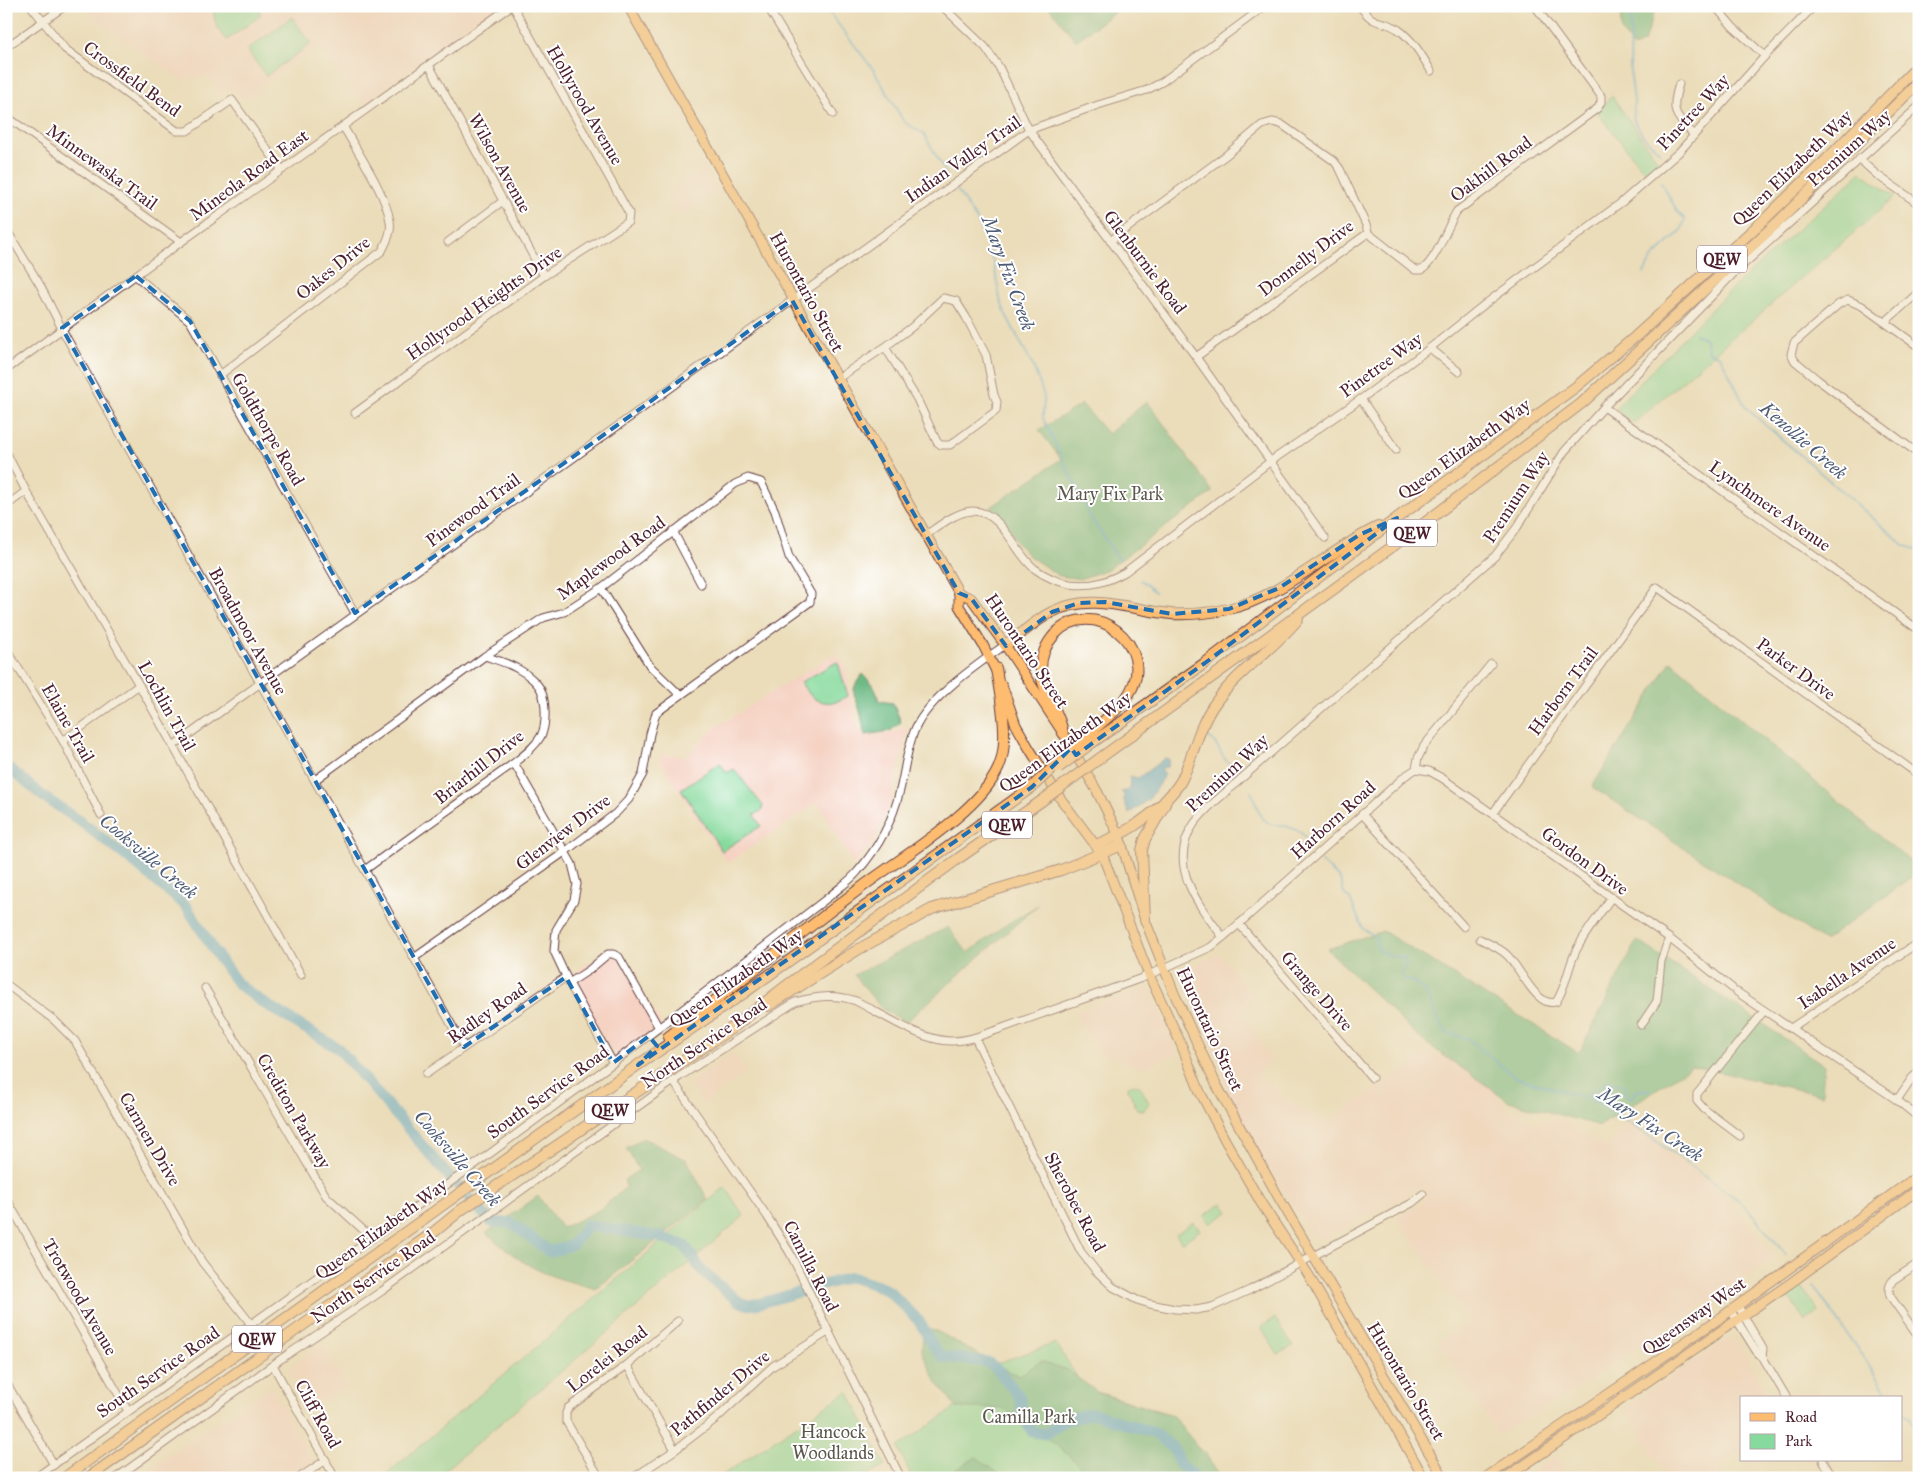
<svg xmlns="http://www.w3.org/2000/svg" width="1925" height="1484" font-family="'IM FELL Great Primer',serif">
<rect width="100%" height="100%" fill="#fff"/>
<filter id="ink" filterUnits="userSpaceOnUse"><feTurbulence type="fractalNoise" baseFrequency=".02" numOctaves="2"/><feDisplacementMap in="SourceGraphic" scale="10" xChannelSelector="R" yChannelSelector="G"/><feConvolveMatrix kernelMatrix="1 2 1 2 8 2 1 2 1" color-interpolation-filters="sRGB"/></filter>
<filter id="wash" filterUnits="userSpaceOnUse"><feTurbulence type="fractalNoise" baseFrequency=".0096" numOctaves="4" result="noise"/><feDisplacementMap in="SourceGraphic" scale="20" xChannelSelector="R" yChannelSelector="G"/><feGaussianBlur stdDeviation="1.12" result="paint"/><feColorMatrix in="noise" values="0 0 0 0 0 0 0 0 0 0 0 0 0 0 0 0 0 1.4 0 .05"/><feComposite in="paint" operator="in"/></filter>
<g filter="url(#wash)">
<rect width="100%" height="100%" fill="#ebddb9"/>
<!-- built -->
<g fill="#f5d2c2">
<polygon points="86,6 498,6 365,104 318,46 244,99 231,88 220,97 209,76 181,80 93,18"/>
<polygon points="704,166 718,193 680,215 665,193"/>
<polygon points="834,654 845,665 857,726 865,736 886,734 908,728 890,804 877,835 869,848 853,864 818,802 728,863 709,838 660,761 662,754 686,757 714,728"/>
<polygon points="612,948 662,1024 616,1056 606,1042 568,977"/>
<polygon points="1218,953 1256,998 1239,1013 1252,1028 1273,1060 1256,1073 1292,1103 1324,1124 1430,1051 1439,1056 1457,1043 1510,1113 1513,1110 1533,1122 1558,1118 1606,1147 1625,1121 1724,1193 1775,1258 1560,1399 1498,1435 1438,1341 1469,1322 1396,1217 1424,1202 1426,1186 1410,1188 1407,1196 1322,1239 1315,1238 1275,1179 1249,1135 1229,1097 1218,1060 1184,976 1187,969"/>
<polygon points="1142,989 1151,991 1178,1053 1143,1069 1099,1053 1075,1012"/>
<polygon points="732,1052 747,1072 704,1103 689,1083"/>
<polygon points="1727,1339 1737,1340 1770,1398 1741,1398 1741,1451 1718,1467 1725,1478 1667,1478 1625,1407"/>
<polygon points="322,1345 347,1387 308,1407 288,1368"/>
<polygon points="272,1386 314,1464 295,1478 136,1478"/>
<polygon points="1555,1455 1568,1478 1523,1478 1533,1471"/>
</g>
<!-- green -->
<g fill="#87da9d" stroke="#687c64">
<path d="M214,6H257L260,10V16L227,40C217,31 213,20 214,6Z"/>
<polygon points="292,17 311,44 266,76 247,50"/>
<polygon points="1612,96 1658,161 1645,172 1596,111"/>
<polygon points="1861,172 1895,197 1634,423 1618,412 1617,406 1726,294"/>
<path d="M837,662L838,663L848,696C829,708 811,703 801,682Z"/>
<polygon points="720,763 727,773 734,769 763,806 761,811 754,815 761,826 722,851 681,789"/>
<polygon points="1134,1084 1140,1086 1149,1103 1143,1111 1137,1109 1128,1089 1128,1086"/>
<polygon points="725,1187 744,1216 436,1478 382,1478"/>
<polygon points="1222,1203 1228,1212 1210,1224 1204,1216"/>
<polygon points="1194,1222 1200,1230 1182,1243 1176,1234"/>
<polygon points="1801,1286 1819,1312 1805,1321 1787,1294"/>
<polygon points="1275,1318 1293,1346 1278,1355 1261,1327"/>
<polygon points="1056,1343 1084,1388 1166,1413 1196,1458 1205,1451 1218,1478 954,1478 950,1471 938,1478 912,1478 898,1447 966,1400 953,1378"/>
<polygon points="848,1391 885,1466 863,1478 718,1478"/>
</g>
<!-- forest -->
<g fill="#6dba84" stroke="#5c6c58">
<polygon points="1048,6 1123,6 1076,41"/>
<polygon points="1620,6 1656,6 1644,42 1634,47 1621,31"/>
<polygon points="1147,401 1213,492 1108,569 1080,579 1059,576 1029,556 1017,543 1007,523 991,507 1061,459 1039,430 1082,404 1108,434"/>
<polygon points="1671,661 1919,869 1919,872 1824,941 1592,787"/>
<path d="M863,674L875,688L879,701L893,703L901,722L890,731L865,735C863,727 862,718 860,711C855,693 848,692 863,674Z"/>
<polygon points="1038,905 906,1022 882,1009 854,975 948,927 968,953 1001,928"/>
<polygon points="1383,931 1579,1053 1637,940 1824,1065 1822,1095 1692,1066 1600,1126 1509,1101 1423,1041 1327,949"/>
<path d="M643,1138L687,1160L708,1200L596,1289C575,1283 553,1278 534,1268C516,1259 501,1245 486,1233L538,1196L562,1228L601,1209L626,1187L624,1180L639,1170L626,1148Z"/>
<polygon points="923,1329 937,1331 1010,1372 1020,1375 1041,1361 1067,1370 1099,1393 1173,1416 1223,1478 1086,1478 1078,1464 1060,1448 1026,1422 1000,1408 957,1408 937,1383 922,1352"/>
<polygon points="976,1457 997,1472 1012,1478 943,1478"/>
</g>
<!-- water -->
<polygon fill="#53a4cd" stroke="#4e627c" points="1165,758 1169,759 1168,767 1162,768 1161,771 1165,774 1150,798 1129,814 1124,801 1124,795 1121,792 1129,790 1130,776 1138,778"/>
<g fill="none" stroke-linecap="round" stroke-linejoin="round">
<!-- stream -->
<g stroke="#53a4cd" stroke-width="2">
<polyline points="824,6 873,69 904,122 924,134 947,175"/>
<polyline points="1631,6 1630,70 1634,101 1633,119 1644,137 1660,152"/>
<polyline points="955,187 978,222 994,264 1000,299 1005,313 1034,368 1044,396 1043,418 1066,467 1083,498 1089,515 1119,560"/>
<polyline points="1644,273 1653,257 1681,231 1685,219 1678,213 1661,182"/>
<polyline points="1695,334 1706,339 1709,352 1720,356 1746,408 1905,546 1919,550"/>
<polyline points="1141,580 1155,592"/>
<path d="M1203,734C1221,741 1218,758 1234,767"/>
<polyline points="1251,791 1261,817 1270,824 1286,826 1299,831 1309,841"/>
<polyline points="1320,860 1340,879 1344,894 1350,899 1363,929 1376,937 1376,944 1379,951 1392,956 1405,958 1406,965 1401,974 1405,980 1413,982 1423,989 1431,1002 1437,1019 1446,1032 1468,1039 1517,1078 1589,1099 1601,1105 1646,1134 1733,1196 1749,1210 1786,1255"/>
<path d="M1585,1098C1591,1090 1600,1087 1608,1081L1622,1085L1625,1089V1094L1631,1098L1638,1090H1650"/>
<polyline points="1814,1286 1891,1398"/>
<polyline points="1901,1410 1910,1418 1919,1434"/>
</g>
<!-- river -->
<polyline stroke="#53a4cd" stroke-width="11" points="6,766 44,797 80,821 132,861 186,906 219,958 238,984 262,1002 339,1049 447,1174 491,1222 511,1223 550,1252 573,1244 587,1225 660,1237 685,1246 702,1271 738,1301 748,1305 761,1303 851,1277 881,1287 890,1292 919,1321 936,1351 944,1357 988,1362 998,1370 1019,1396 1023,1415 1032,1432 1046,1434 1065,1420 1092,1413 1154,1433 1173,1448 1180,1465 1197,1478"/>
</g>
</g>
<g filter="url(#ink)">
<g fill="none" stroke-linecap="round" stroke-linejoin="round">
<defs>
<g id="minor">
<polyline points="31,6 65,49 177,131 187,131 232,100 282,170"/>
<polyline points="767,6 833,114"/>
<polyline points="942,6 985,47 999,67 1029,130 1196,357 1325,538"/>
<path d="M1360,6C1375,28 1382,18 1399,30C1413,40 1423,57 1431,71"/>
<polyline points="1715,6 1733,27 1765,56"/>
<polyline points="6,47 65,6"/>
<polyline points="429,65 544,276"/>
<path d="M1679,84C1670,112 1675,115 1694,135"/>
<polyline points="6,116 181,242"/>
<polyline points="1859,159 1877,175 1919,204"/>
<polyline points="6,229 40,285 65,335 464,1047"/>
<path d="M1368,233L1415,270H1422C1438,258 1446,228 1457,211L1598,108L1601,102V96L1535,6"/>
<polyline points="1110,241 1225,156 1262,125 1272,122 1281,124 1334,161 1340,169 1366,225 1368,233 1196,357"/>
<polyline points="448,242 503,201"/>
<polyline points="136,276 190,321 355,613"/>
<polyline points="1885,322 1919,292"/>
<polyline points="1919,347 1862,306 1848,300 1839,304 1794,343 1791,354 1795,361 1818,380 1919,454"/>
<polyline points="1430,348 1459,372"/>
<polyline points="6,370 181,242 511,6"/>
<path d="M220,375L382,251C387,241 392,232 390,221C386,194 357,151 343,126"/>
<polyline points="837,379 885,347 912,327 943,298 956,301 966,317 986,355 994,395 997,402 996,411 950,445 941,445 937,442 917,399 885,347"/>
<polyline points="1361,399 1396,450"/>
<polyline points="1604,407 1919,630"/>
<polyline points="355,413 544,276 628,222 629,213 513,6"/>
<polyline points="6,452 26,491 139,685 301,975"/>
<polyline points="6,506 26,491"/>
<polyline points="673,531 701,584"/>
<path d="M926,535C939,526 957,511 973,511C1004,512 1014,553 1035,569C1046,577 1058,582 1070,584C1091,587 1107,582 1125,572L1271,461L1361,399L1430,348L1485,304L1622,202L1679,152L1765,56L1814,6"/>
<polyline points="601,588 650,666 680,695"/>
<polyline points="6,648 63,741 101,815"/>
<polyline points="63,741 139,685"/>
<polyline points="173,746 1029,130 1098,105 1147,90 1162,82 1265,6"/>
<polyline points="514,763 572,864 577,884 574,900 556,930 554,951 569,983 613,1063"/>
<polyline points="1416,769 1429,771 1442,778 1669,938 1732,988"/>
<polyline points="315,780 485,656 543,618 564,612 601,588 735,484 748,478 761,482 775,511 789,557 811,594 810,602 656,713 650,734 643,774 629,799 616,813 566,851 414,958"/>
<polyline points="1493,813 1657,587 1919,775"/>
<polyline points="1362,814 1464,927"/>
<path d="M366,869L514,763C524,755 535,747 541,736C547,724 546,702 541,690C537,682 526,673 518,669C508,663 496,660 485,656"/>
<polyline points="1239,924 1372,1078"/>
<path d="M1223,937C1198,905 1166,864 1194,824C1199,817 1204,812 1210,806L1495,556L1518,526L1564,452L1604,407L1732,275L1919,106"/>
<path d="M1480,939C1489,944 1500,948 1507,955C1520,967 1536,1008 1556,1002C1567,986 1568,964 1578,947C1587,930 1600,914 1611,898"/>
<polyline points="569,983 589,970 608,954 613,954 619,957 659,1028"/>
<polyline points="6,984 54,1020 75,1041 202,1262 251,1324"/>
<polyline points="205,988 326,1196 372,1238"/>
<polyline points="1737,992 1897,1100 1919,1118"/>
<polyline points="1641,1025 1657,1001 1661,961 1669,938"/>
<polyline points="1791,1028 1919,942"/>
<polyline points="975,1038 1081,1252 1096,1271 1113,1287 1137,1300 1150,1304 1175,1309 1196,1310 1212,1307 1250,1290 1412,1203 1423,1194"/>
<polyline points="426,1074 566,977"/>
<polyline points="673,1081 767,1216 790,1253 901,1478"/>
<polyline points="1897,1100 1912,1078 1919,1072"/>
<polyline points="1740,1136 1704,1109 1697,1101 1697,1094 1764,1011"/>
<polyline points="6,1198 128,1411"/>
<path d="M1919,1263L1893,1280C1889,1285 1888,1290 1890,1296L1919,1337"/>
<polyline points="1738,1306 1763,1349 1762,1356"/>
<polyline points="1731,1311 1758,1354 1762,1356 1787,1398"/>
<polyline points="273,1365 335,1478"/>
<polyline points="627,1365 675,1450"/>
<polyline points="6,1382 54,1465"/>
<polyline points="1823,1460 1833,1478"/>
<path d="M35,1478L462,1174L613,1063L830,896C839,888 850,881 858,871C878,848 893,820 900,790C905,770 907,746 916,727C931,696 977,665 1005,645"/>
<path d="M116,1478L281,1359L382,1291L679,1077L795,1002C816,996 835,994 856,1001C882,1014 923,1042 952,1041C968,1041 982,1035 997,1030L1142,978L1211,947L1239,924L1405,776L1416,769L1418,758L1424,746L1491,664"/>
<polyline points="299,1478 326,1460"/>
<polyline points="600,1478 566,1421 566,1413 568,1408 627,1365 678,1321"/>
<polyline points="633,1478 675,1450 717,1418 773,1366 828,1332"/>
</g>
<g id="major">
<polyline points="628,6 959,593 959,606 983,645 997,673"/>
<polyline points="959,593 971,598 1005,645 1063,733 1097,791 1119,836 1145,920 1174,993 1216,1084 1279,1198 1444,1478"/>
<polyline points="1002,685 1016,725 1029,748 1060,798 1102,854 1149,975 1181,1044 1200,1092 1225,1140 1261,1203 1308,1274 1424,1478"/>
<polyline points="1485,1478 1723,1316 1919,1175"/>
<polyline points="1505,1478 1609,1408 1792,1282 1919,1189"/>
</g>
<g id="highway">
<path d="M1005,645C1021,635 1035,620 1052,612C1091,592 1131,610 1171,614C1189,615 1210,613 1228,609C1281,598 1329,550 1378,527"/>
<path d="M1063,733C1060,711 1040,690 1041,669C1041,655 1046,644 1055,634C1093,594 1157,646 1130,692C1121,708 1103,721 1090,733"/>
<polyline points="1093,742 1205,663 1397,518 1577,386 1635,337 1766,218 1827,159 1919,65"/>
<polyline points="1103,756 1414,531 1582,403 1778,222 1919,82"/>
<path d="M1096,845C1123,834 1142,823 1163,803C1169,796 1178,788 1182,779C1193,756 1198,728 1213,706C1236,672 1272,651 1298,619"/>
<polyline points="1145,920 1142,850 1145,839 1165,804"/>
<polyline points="768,1006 859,949 932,909 1061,870 1122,845"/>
<path d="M668,1037C733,987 797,936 862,887C901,857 978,813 998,769C1011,742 1000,697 996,668"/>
<polyline points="64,1478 432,1213 638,1065 744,993 1032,787"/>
<polyline points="88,1478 434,1232 461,1210 735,1026 786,986 959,858 1043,800"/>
</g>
</defs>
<!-- minor casing -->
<use href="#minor" stroke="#623c40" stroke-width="9"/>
<!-- major casing -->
<use href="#major" stroke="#623c40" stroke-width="11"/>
<!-- highway casing -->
<use href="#highway" stroke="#623c40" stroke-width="12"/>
<!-- minor -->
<use href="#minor" stroke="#fff" stroke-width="7"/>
<!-- major -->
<use href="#major" stroke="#febc70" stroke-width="9"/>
<!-- highway -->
<use href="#highway" stroke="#febc70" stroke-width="10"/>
<defs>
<g id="highway-bridge">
<polyline points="1058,768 1093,742"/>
<polyline points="1032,787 1090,733"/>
<polyline points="1043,800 1103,756"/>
</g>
</defs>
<!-- highway-bridge casing -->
<use href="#highway-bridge" stroke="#623c40" stroke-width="12" stroke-linecap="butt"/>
<!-- highway-bridge -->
<use href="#highway-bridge" stroke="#febc70" stroke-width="10"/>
</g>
</g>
<!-- marked area -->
<path d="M0 0H1925V1484H0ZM136,276L190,321L355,613L792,300L959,593L971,598L1006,646L1052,612L1079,603L1105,602L1172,614L1229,609L1279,588L1359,535L1397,518L1205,663L1076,755L1071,748L1032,787L638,1065L657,1046L649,1036L613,1063L566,977L464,1047L62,328Z" fill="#ebddb9" fill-opacity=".55" fill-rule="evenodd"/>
<path fill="none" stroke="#1f6fb2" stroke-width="4" stroke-dasharray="10 6" stroke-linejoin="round" d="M136,276L190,321L355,613L792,300L959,593L971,598L1006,646L1052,612L1079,603L1105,602L1172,614L1229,609L1279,588L1359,535L1397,518L1205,663L1076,755L1071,748L1032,787L638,1065L657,1046L649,1036L613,1063L566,977L464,1047L62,328Z"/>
<g text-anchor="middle" stroke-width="4" stroke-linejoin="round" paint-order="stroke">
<!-- shield labels -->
<g fill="#fff" stroke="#80626b" stroke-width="1">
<rect x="1697" y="245.5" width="50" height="27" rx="4"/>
<rect x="1387" y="519.5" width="50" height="27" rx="4"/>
<rect x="982" y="811.5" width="50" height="27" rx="4"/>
<rect x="585" y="1096.5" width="50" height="27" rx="4"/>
<rect x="232" y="1325.5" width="50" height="27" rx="4"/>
</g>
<g font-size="16" font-weight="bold" fill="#4a1f2b">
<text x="1722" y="265">QEW</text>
<text x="1412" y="539">QEW</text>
<text x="1007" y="831">QEW</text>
<text x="610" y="1116">QEW</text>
<text x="257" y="1345">QEW</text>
</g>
<!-- street labels -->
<g font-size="18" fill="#4a1f2b" stroke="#fff">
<text transform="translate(132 79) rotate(36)" y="6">Crossfield Bend</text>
<text transform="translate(585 105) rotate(60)" y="6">Hollyrood Avenue</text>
<text transform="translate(1693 112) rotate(-47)" y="6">Pinetree Way</text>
<text transform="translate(1849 148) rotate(-42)" y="6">Premium Way</text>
<text transform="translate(963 159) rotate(-35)" y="6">Indian Valley Trail</text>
<text transform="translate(500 163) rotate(61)" y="6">Wilson Avenue</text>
<text transform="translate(102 167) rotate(36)" y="6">Minnewaska Trail</text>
<text transform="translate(1792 168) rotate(-44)" y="6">Queen Elizabeth Way</text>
<text transform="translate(1491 169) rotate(-37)" y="6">Oakhill Road</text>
<text transform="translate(249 175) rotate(-36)" y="6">Mineola Road East</text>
<text transform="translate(1306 258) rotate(-37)" y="6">Donnelly Drive</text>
<text transform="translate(1145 262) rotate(53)" y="6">Glenburnie Road</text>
<text transform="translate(333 268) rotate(-39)" y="6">Oakes Drive</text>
<text transform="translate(807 292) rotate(61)" y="6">Hurontario Street</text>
<text transform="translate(484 303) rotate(-35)" y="6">Hollyrood Heights Drive</text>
<text transform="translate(1381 365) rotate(-36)" y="6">Pinetree Way</text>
<text transform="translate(268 429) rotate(60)" y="6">Goldthorpe Road</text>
<text transform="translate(1464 449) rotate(-36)" y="6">Queen Elizabeth Way</text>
<text transform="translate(1516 497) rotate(-57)" y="6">Premium Way</text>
<text transform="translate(1770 506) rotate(35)" y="6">Lynchmere Avenue</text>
<text transform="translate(473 510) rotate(-36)" y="6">Pinewood Trail</text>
<text transform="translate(611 558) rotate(-36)" y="6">Maplewood Road</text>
<text transform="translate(248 631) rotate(61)" y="6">Broadmoor Avenue</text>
<text transform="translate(1027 651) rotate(56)" y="6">Hurontario Street</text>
<text transform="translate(1796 669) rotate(36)" y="6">Parker Drive</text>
<text transform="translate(1563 691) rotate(-54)" y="6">Harborn Trail</text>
<text transform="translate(167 706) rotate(61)" y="6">Lochlin Trail</text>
<text transform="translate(68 723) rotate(60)" y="6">Elaine Trail</text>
<text transform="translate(1065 742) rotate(-36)" y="6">Queen Elizabeth Way</text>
<text transform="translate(479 767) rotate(-38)" y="6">Briarhill Drive</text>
<text transform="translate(1227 773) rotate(-43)" y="6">Premium Way</text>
<text transform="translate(1333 820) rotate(-42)" y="6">Harborn Road</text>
<text transform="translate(563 832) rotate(-37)" y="6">Glenview Drive</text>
<text transform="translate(1585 861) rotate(36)" y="6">Gordon Drive</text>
<text transform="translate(1847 973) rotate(-34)" y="6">Isabella Avenue</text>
<text transform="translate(736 978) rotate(-35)" y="6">Queen Elizabeth Way</text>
<text transform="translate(1317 991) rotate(49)" y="6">Grange Drive</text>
<text transform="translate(487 1013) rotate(-35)" y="6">Radley Road</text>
<text transform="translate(1210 1029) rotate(65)" y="6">Hurontario Street</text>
<text transform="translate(704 1043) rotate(-34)" y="6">North Service Road</text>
<text transform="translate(548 1092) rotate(-36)" y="6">South Service Road</text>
<text transform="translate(294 1111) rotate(60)" y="6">Crediton Parkway</text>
<text transform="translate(150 1139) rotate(60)" y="6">Carmen Drive</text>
<text transform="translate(1075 1202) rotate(62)" y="6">Sherobee Road</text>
<text transform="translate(381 1229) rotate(-36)" y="6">Queen Elizabeth Way</text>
<text transform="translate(811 1266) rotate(63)" y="6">Camilla Road</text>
<text transform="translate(373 1277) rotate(-35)" y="6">North Service Road</text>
<text transform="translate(80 1297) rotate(60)" y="6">Trotwood Avenue</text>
<text transform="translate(1694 1316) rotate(-35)" y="6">Queensway West</text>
<text transform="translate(607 1359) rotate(-38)" y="6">Lorelei Road</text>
<text transform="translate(158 1372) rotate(-35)" y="6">South Service Road</text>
<text transform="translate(1406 1381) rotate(59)" y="6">Hurontario Street</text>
<text transform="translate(720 1393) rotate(-40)" y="6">Pathfinder Drive</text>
<text transform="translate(318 1414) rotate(61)" y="6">Cliff Road</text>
</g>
<!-- park labels -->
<g font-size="18" fill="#5c574d" stroke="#fff">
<text x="1110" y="500">Mary Fix Park</text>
<text x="1029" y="1423">Camilla Park</text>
<text x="833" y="1438">Hancock<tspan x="833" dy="21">Woodlands</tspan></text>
</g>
<!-- water labels -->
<g font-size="19" font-style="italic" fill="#4e5b74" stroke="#fff">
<text transform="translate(1009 273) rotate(70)" y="7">Mary Fix Creek</text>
<text transform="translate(1804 440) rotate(41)" y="7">Kenollie Creek</text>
<text transform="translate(149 856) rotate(40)" y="7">Cooksville Creek</text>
<text transform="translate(1651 1124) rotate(33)" y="7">Mary Fix Creek</text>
<text transform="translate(458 1158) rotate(49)" y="7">Cooksville Creek</text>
</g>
</g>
<!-- margin -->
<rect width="1925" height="1484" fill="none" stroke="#fff" stroke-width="25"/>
<!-- legend -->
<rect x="1740" y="1396" width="162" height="65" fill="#ffffff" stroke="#b7a5aa"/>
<rect x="1750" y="1413" width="25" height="8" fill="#febc70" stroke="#b7a5aa"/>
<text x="1785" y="1422" font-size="15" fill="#4a1f2b">Road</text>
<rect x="1750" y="1434" width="25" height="15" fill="#87da9d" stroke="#b7a5aa"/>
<text x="1785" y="1446" font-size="15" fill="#4a1f2b">Park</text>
</svg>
